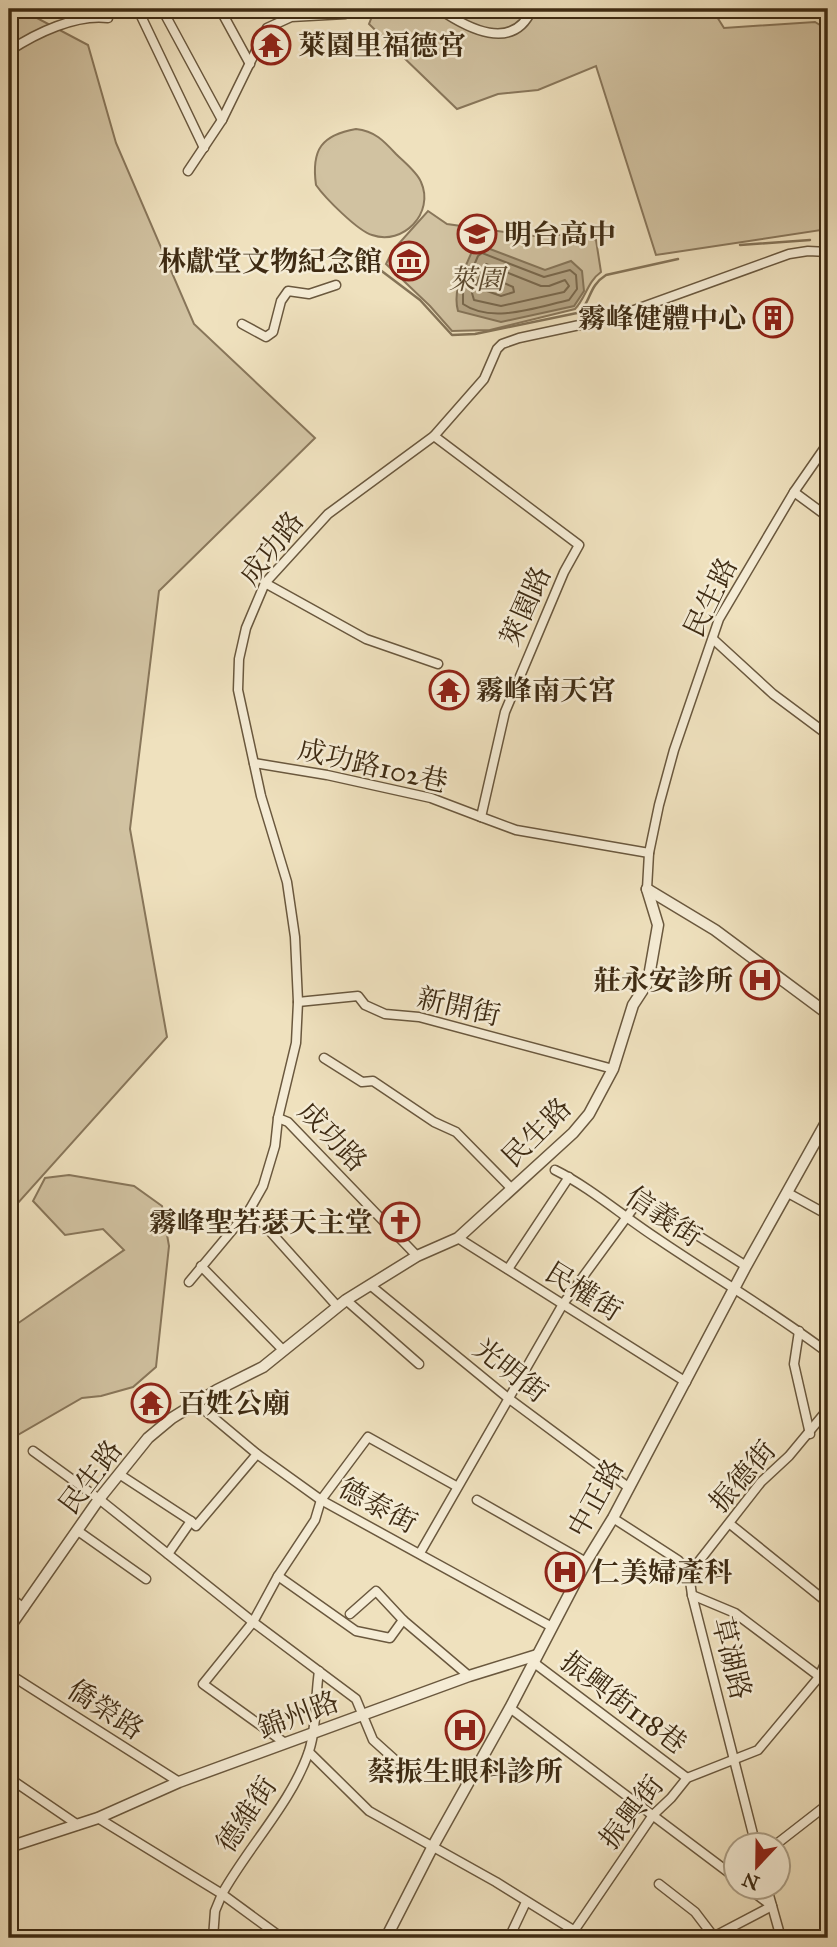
<svg xmlns="http://www.w3.org/2000/svg" width="837" height="1947" font-family="'IM FELL Great Primer','Noto Serif TC',serif">
<rect width="100%" height="100%" fill="#efe1be"/>
<filter id="stains"><feTurbulence type="fractalNoise" baseFrequency=".00286" numOctaves="4"/><feColorMatrix values="0 0 0 0 .2 0 0 0 0 .09 0 0 0 0 .02 0 0 0 .5 -.17"/></filter>
<radialGradient id="worn" r=".72"><stop offset=".6" stop-color="#630" stop-opacity="0"/><stop offset="1" stop-color="#630" stop-opacity=".3"/></radialGradient>
<!-- green -->
<g fill="#d1c2a1" stroke="#88765a" stroke-width="2">
<polygon points="9,9 20,9 88,45 116,143 194,324 315,438 159,591 130,829 167,1037 9,1213"/>
<polygon points="375,9 501,9 511,15 596,16 603,9 712,9 724,28 815,22 828,30 828,229 656,255 596,66 538,90 498,94 457,109 369,24"/>
<path d="M715,9H780C758,19 737,21 715,9Z"/>
<path d="M356,129C375,131 384,141 396,154C404,162 417,172 421,182C435,213 403,246 372,235C358,231 325,198 316,185C311,149 322,135 356,129Z"/>
<path d="M428,211L447,224L534,236L581,234L596,240L601,272C587,282 586,298 575,309L490,330L452,331L430,306L386,264L393,250Z"/>
<polygon points="69,1175 134,1186 162,1206 169,1246 156,1367 133,1387 101,1396 82,1398 9,1440 9,1321 17,1324 124,1250 103,1229 65,1235 33,1201 45,1178"/>
</g>
<!-- water -->
<path fill="#b3a384" stroke="#847357" stroke-width="2" d="M482,246L545,270L571,261L582,271L584,291L574,306L501,322L458,311C452,289 465,269 473,249Z"/>
<g fill="none" stroke-linecap="round" stroke-linejoin="round">
<!-- shore -->
<g stroke="#78674c" stroke-width="2">
<path d="M482,253L544,277L570,270L576,275L577,289L569,300C537,307 492,324 463,304V291L478,256Z"/>
<polygon points="486,264 541,286 549,286 565,280 569,286 564,292 501,306 474,300 472,293"/>
<polygon points="493,278 513,287 514,292 501,296 487,291 486,288 489,280"/>
</g>
<!-- stream -->
<g stroke="#847357" stroke-width="2.5">
<polyline points="740,245 810,240"/>
<path d="M379,269L420,300L452,335L475,334L577,313C592,303 587,287 606,275L678,259"/>
</g>
<defs>
<g id="minor">
<polyline points="162,9 222,120"/>
<polyline points="220,9 250,64"/>
<path d="M439,9C467,28 513,53 532,9"/>
<polyline points="532,12 544,9"/>
<polyline points="141,16 204,148"/>
<path d="M9,51C36,33 76,14 108,18"/>
<polyline points="188,171 222,120 267,28 291,17 345,14 353,9"/>
<polyline points="242,324 266,337 273,332 281,301 288,291 309,294 336,285"/>
<polyline points="434,436 579,545 564,572 505,712 481,817 516,830 649,853"/>
<polyline points="794,492 828,517"/>
<polyline points="265,583 366,639 438,664"/>
<polyline points="713,639 773,694 828,735"/>
<polyline points="254,763 327,775 431,798 481,817"/>
<polyline points="647,889 649,853 659,805 674,750 719,619 794,492 828,443"/>
<polyline points="298,1002 358,996 365,1005 385,1014 419,1017 613,1069"/>
<polyline points="324,1058 362,1082 373,1081 434,1122 456,1132 512,1189"/>
<polyline points="278,1118 288,1122 417,1256"/>
<path d="M555,1170C591,1188 624,1217 658,1239C714,1277 774,1312 828,1353"/>
<polyline points="788,1193 828,1215"/>
<polyline points="250,1209 337,1306"/>
<polyline points="458,1238 686,1382"/>
<polyline points="201,1266 283,1350"/>
<polyline points="508,1269 569,1177"/>
<polyline points="189,1282 250,1209 263,1186 275,1146 278,1118 296,1043 298,1002 295,937 287,882 261,796 238,690 239,659 246,628 265,583 328,514 434,436 484,379 497,349 502,344 519,338 612,318 789,254 808,251 828,252"/>
<polyline points="370,1285 508,1398 628,1487"/>
<polyline points="346,1300 419,1364"/>
<polyline points="799,1331 794,1364 810,1434"/>
<polyline points="196,1403 257,1454 321,1500 552,1627"/>
<polyline points="33,1451 99,1499 253,1622 356,1699 373,1740 413,1776"/>
<polyline points="119,1474 191,1521"/>
<polyline points="477,1500 586,1562"/>
<polyline points="613,1518 678,1560 689,1574 692,1595 756,1846"/>
<polyline points="730,1524 828,1603"/>
<polyline points="78,1531 146,1579"/>
<polyline points="420,1553 563,1304 640,1199 746,1266"/>
<polyline points="168,1554 191,1521 196,1526 257,1454"/>
<polyline points="689,1574 761,1482 789,1456 828,1409"/>
<polyline points="278,1576 356,1631 390,1638 403,1620"/>
<polyline points="692,1595 735,1613 828,1683"/>
<polyline points="9,1597 24,1608"/>
<polyline points="350,1614 376,1591 403,1620 469,1676"/>
<polyline points="533,1662 687,1778"/>
<polyline points="9,1674 179,1782"/>
<polyline points="510,1708 736,1878"/>
<polyline points="285,1743 203,1684 253,1622 278,1576 315,1520 321,1500 368,1437 456,1486"/>
<polyline points="309,1752 369,1811 496,1882 586,1938"/>
<polyline points="9,1778 78,1825"/>
<polyline points="98,1818 222,1894 282,1938"/>
<polyline points="774,1846 828,1804"/>
<polyline points="659,1884 695,1912 714,1937"/>
<polyline points="767,1888 781,1938"/>
<polyline points="574,1931 653,1815 671,1798 687,1778 758,1750 819,1677 828,1657"/>
<path d="M213,1938L215,1911L222,1894C248,1847 292,1802 309,1751C317,1726 315,1698 319,1671"/>
<polyline points="509,1938 526,1902"/>
<polyline points="711,1938 772,1906 748,1888"/>
</g>
<g id="tertiary">
<polyline points="647,889 715,930 828,1014"/>
<polyline points="9,1628 99,1499 148,1438 172,1418 217,1390 263,1367 346,1300 417,1256 458,1238 573,1133 589,1114 613,1069 633,1005 648,982 658,925 647,889"/>
<polyline points="9,1847 98,1818 179,1782 469,1676 537,1655"/>
<polyline points="386,1938 433,1846 510,1708 586,1562 613,1518 746,1266 828,1119"/>
</g>
<polyline id="primary" points="825,1938 828,1933"/>
</defs>
<!-- minor casing -->
<use href="#minor" stroke="#6a583e" stroke-width="11"/>
<!-- tertiary casing -->
<use href="#tertiary" stroke="#6a583e" stroke-width="13"/>
<!-- primary casing -->
<use href="#primary" stroke="#3e2b13" stroke-width="16"/>
<!-- minor -->
<use href="#minor" stroke="#f5ecd5" stroke-width="8"/>
<!-- tertiary -->
<use href="#tertiary" stroke="#f5ecd5" stroke-width="10"/>
<!-- primary -->
<use href="#primary" stroke="#efe1be" stroke-width="12"/>
</g>
<!-- icons -->
<defs>
<symbol id="temple-ring" viewBox="-11 -11 22 22"><circle r="9.5" fill="#f5ecd5" stroke="#8f2418" stroke-width="1.5"/><path d="M0-6L5-2H3V0L6.5 2.5H4V6H1.5V3h-3V6H-4V2.5H-6.5L-3 0V-2H-5Z" fill="#8f2418"/></symbol>
<symbol id="school-ring" viewBox="-11 -11 22 22"><circle r="9.5" fill="#f5ecd5" stroke="#8f2418" stroke-width="1.5"/><path d="M0-5L7-2L0 1L-7-2ZM-4 1L0 2.5L4 1V4Q0 6-4 4Z" fill="#8f2418"/></symbol>
<symbol id="museum-ring" viewBox="-11 -11 22 22"><circle r="9.5" fill="#f5ecd5" stroke="#8f2418" stroke-width="1.5"/><path d="M0-6L6-3V-2H-6V-3ZM-5-1h2V3h-2ZM-1-1h2V3h-2ZM3-1h2V3H3ZM-6 4H6V6H-6Z" fill="#8f2418"/></symbol>
<symbol id="building-ring" viewBox="-11 -11 22 22"><circle r="9.5" fill="#f5ecd5" stroke="#8f2418" stroke-width="1.5"/><path d="M-4-6H4V6H1V3H-1V6H-4ZM-2.5-4.3h1.7v1.8h-1.7ZM.8-4.3h1.7v1.8H.8ZM-2.5-1h1.7V.8h-1.7ZM.8-1h1.7V.8H.8Z" fill="#8f2418"/></symbol>
<symbol id="hospital-ring" viewBox="-11 -11 22 22"><circle r="9.5" fill="#f5ecd5" stroke="#8f2418" stroke-width="1.5"/><path d="M-5-5h3v3.5h4V-5h3V5h-3V1.5h-4V5h-3Z" fill="#8f2418"/></symbol>
<symbol id="church-ring" viewBox="-11 -11 22 22"><circle r="9.5" fill="#f5ecd5" stroke="#8f2418" stroke-width="1.5"/><path d="M-1.2-6h2.4v3.5h3.3v2.4h-3.3V6h-2.4V-.1h-3.3v-2.4h3.3Z" fill="#8f2418"/></symbol>
</defs>
<g fill-rule="evenodd">
<use href="#temple-ring" x="249" y="23" width="44" height="44"/>
<use href="#school-ring" x="455" y="212" width="44" height="44"/>
<use href="#museum-ring" x="387" y="239" width="44" height="44"/>
<use href="#building-ring" x="751" y="296" width="44" height="44"/>
<use href="#temple-ring" x="427" y="668" width="44" height="44"/>
<use href="#hospital-ring" x="738" y="958" width="44" height="44"/>
<use href="#church-ring" x="378" y="1200" width="44" height="44"/>
<use href="#temple-ring" x="129" y="1381" width="44" height="44"/>
<use href="#hospital-ring" x="543" y="1550" width="44" height="44"/>
<use href="#hospital-ring" x="443" y="1708" width="44" height="44"/>
</g>
<g text-anchor="middle" stroke-width="5" stroke-linejoin="round" paint-order="stroke">
<!-- poi labels -->
<g font-size="28" font-weight="bold" fill="#3e2b13" stroke="#f5ecd5" text-anchor="start">
<text x="298" y="55">萊園里福德宮</text>
<text x="504" y="244">明台高中</text>
<text x="382" y="271" text-anchor="end">林獻堂文物紀念館</text>
<text x="746" y="328" text-anchor="end">霧峰健體中心</text>
<text x="476" y="700">霧峰南天宮</text>
<text x="733" y="990" text-anchor="end">莊永安診所</text>
<text x="373" y="1232" text-anchor="end">霧峰聖若瑟天主堂</text>
<text x="178" y="1413">百姓公廟</text>
<text x="592" y="1582">仁美婦產科</text>
<text x="465" y="1781" text-anchor="middle">蔡振生眼科診所</text>
</g>
<!-- park labels -->
<g font-size="28" font-style="italic" fill="#5b492f" stroke="#f5ecd5">
<text x="476" y="289">萊園</text>
</g>
<!-- street labels -->
<g font-size="28" fill="#3e2b13" stroke="#f5ecd5">
<text transform="translate(271 548) rotate(-52)" y="10">成功路</text>
<text transform="translate(710 597) rotate(-64)" y="10">民生路</text>
<text transform="translate(525 606) rotate(-66)" y="10">萊園路</text>
<text transform="translate(373 765) rotate(13)" y="10">成功路102巷</text>
<text transform="translate(459 1006) rotate(13)" y="10">新開街</text>
<text transform="translate(536 1132) rotate(-45)" y="10">民生路</text>
<text transform="translate(333 1136) rotate(46)" y="10">成功路</text>
<text transform="translate(664 1216) rotate(34)" y="10">信義街</text>
<text transform="translate(584 1291) rotate(32)" y="10">民權街</text>
<text transform="translate(511 1370) rotate(38)" y="10">光明街</text>
<text transform="translate(742 1476) rotate(-49)" y="10">振德街</text>
<text transform="translate(90 1477) rotate(-53)" y="10">民生路</text>
<text transform="translate(595 1498) rotate(-61)" y="10">中正路</text>
<text transform="translate(378 1505) rotate(28)" y="10">德泰街</text>
<text transform="translate(732 1658) rotate(76)" y="10">草湖路</text>
<text transform="translate(624 1702) rotate(37)" y="10">振興街118巷</text>
<text transform="translate(106 1709) rotate(33)" y="10">僑榮路</text>
<text transform="translate(298 1714) rotate(-20)" y="10">錦州路</text>
<text transform="translate(631 1812) rotate(-52)" y="10">振興街</text>
<text transform="translate(246 1814) rotate(-56)" y="10">德維街</text>
</g>
</g>
<!-- margin -->
<rect width="837" height="1947" fill="none" stroke="#efe1be" stroke-width="35"/>
<rect x="10" y="10" width="816" height="1926" fill="none" stroke="#3e2b13" stroke-width="3.5"/>
<rect x="18" y="18" width="802" height="1912" fill="none" stroke="#3e2b13" stroke-width="2"/>
<!-- north arrow -->
<g transform="translate(757 1866) rotate(202)"><circle r="33" fill="#f5ecd5" stroke="#ac9f87" stroke-width="2"/>
<path d="M0-5L12 26L0 18L-12 26Z" fill="#8f2418"/>
<text y="-10" font-size="19" font-weight="bold" text-anchor="middle" fill="#3e2b13">N</text>
</g>
<rect width="100%" height="100%" filter="url(#stains)"/>
<rect width="100%" height="100%" fill="url(#worn)"/>
</svg>
